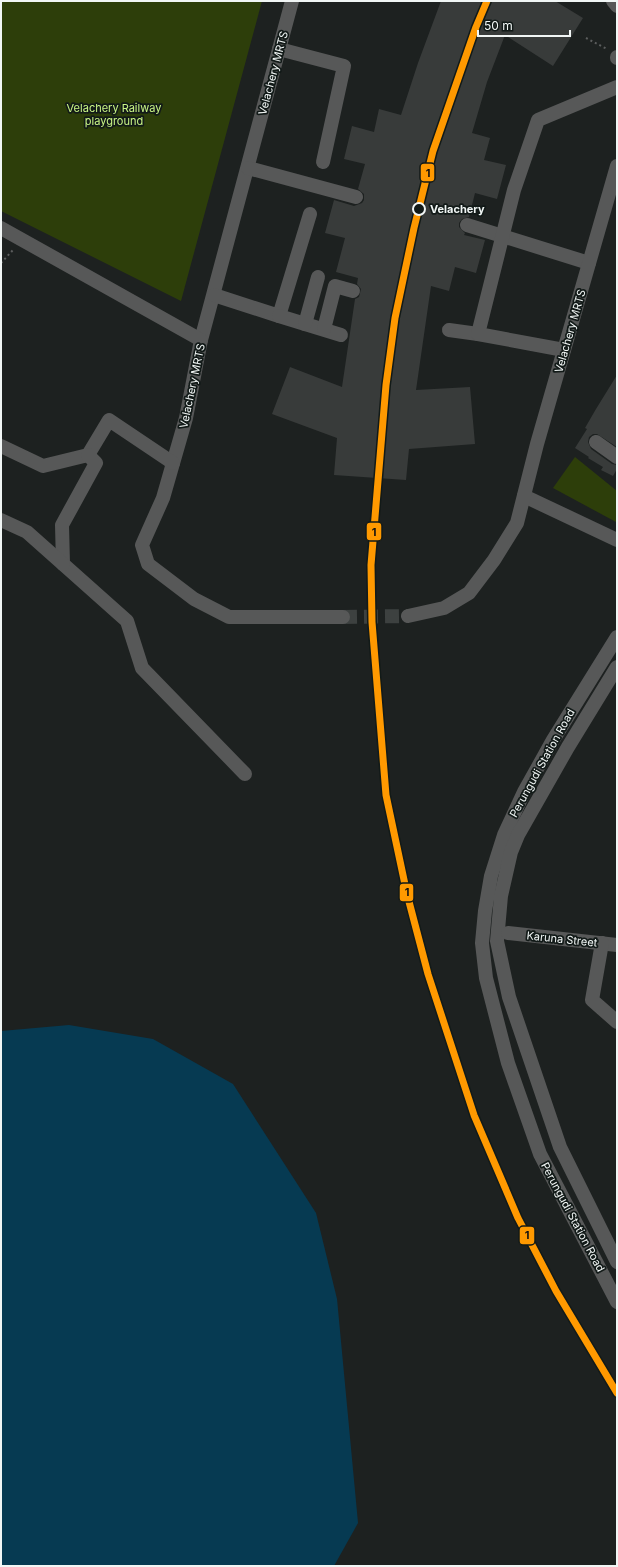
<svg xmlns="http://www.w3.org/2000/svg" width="618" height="1567" font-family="Inter,sans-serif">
<rect width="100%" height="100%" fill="#1d2120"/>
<!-- green -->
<g fill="#2d3e0a">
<polygon points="1,1 262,1 181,301 1,211"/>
<polygon points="575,457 617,491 617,519 616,522 553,488"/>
</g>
<!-- water -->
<polygon fill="#063a52" points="69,1025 153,1039 233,1084 316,1213 337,1299 358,1523 334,1566 1,1566 1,1031"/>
<!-- building -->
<g fill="#383b3a">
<polygon points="441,1 555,1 583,18 553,66 505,35 487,82 472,133 490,138 484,160 506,165 497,199 475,193 469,217 462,219 459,223 459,227 465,233 464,235 485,240 476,273 455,267 449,291 431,286 416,390 470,387 475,444 409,449 406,480 334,475 337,438 272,414 290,367 342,387 355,299 359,297 361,289 357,284 358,278 336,272 345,238 325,233 334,200 354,206 362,203 364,200 364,194 358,189 365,164 344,159 352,126 374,132 379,109 401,115 418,63"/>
<polygon points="617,375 617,447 597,434 593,434 589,437 588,442 591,449 612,464 617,465 617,469 613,476 601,470 603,467 588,458 589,457 575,448 587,429 585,428 596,409"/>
</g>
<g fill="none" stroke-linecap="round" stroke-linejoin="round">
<!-- minor-tunnel -->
<polyline stroke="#3d4140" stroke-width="14" stroke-dasharray="14 7" stroke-linecap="butt" points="343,617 408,616"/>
<!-- path -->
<g stroke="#5c5e5e" stroke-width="2" stroke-dasharray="2 3" stroke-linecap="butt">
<polyline points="586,38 607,49"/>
<polyline points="1,263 13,250"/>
</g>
<!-- minor -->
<g stroke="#575858" stroke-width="14">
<polyline points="292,1 201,340 186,418 163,498 142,545 148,564 194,599 229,617 343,617"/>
<polyline points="613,1 617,6"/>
<polyline points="279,49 344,66 323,162"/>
<polyline points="617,57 617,58"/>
<polyline points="248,168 356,197"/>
<polyline points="467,225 589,263"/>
<polyline points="1,228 201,340"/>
<polyline points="214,295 279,316 310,214"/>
<polyline points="279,316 341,335"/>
<polyline points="305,324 318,277"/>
<polyline points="324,329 335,286 353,291"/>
<polyline points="449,330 478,334"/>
<polyline points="564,350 478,334 514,190 538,120 617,87"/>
<polyline points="596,442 617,457"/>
<polyline points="1,446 43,466 88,455 109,420 173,463"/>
<polyline points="88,455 96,463 62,525 63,564 127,621 142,668 245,774"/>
<polyline points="524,496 617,540"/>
<polyline points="1,520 27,532 63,564"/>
<polyline points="408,616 444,608 469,593 494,560 517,523 537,444 617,166"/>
<polyline points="617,637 553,740 524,792 504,835 491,876 485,911 482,943 486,978 508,1063 540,1154 617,1302"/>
<polyline points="617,667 568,747 518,835 511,852 501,896 497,941 509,997 560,1147 617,1262"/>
<polyline points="508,933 617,945"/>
<polyline points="602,943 592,1000 617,1022"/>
</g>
<defs>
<polyline id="rail-1" points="487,1 476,27 433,151 414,228 395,318 386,385 371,565 372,622 386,795 407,894 428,974 474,1115 518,1218 556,1291 617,1393"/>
</defs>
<!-- rail-1 casing -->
<use href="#rail-1" stroke="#121a18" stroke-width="10"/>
<!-- rail-1 -->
<use href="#rail-1" stroke="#f90" stroke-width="7"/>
</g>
<!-- markers -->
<circle fill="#121a18" stroke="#f1f6f5" stroke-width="2" cx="419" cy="209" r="6"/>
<g text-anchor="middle" stroke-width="3.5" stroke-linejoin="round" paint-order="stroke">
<!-- street labels -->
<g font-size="11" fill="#f1f6f5" stroke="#121a18">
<text transform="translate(273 73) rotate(-75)" y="4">Velachery MRTS</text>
<text transform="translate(570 331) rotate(-74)" y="4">Velachery MRTS</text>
<text transform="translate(192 386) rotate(-78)" y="4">Velachery MRTS</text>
<text transform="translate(542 763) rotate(-61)" y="4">Perungudi Station Road</text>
<text transform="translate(562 939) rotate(6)" y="4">Karuna Street</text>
<text transform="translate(573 1217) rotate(62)" y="4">Perungudi Station Road</text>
</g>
<!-- park labels -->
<g font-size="11" fill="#c9f585" stroke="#121a18">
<text x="114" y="112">Velachery Railway<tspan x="114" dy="13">playground</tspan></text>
</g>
<!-- stop labels -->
<g font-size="11" font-weight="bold" fill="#f1f6f5" stroke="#121a18" text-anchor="start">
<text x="430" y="213">Velachery</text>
</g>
</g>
<g stroke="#121a18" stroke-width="1.5">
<rect x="420" y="163" width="15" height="19" rx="4" fill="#f90"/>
<rect x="366" y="522" width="16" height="19" rx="4" fill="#f90"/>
<rect x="399" y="883" width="15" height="19" rx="4" fill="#f90"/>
<rect x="519" y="1226" width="16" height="19" rx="4" fill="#f90"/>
</g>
<g font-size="11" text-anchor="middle" font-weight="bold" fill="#111">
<text x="428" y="177">1</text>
<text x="374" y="536">1</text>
<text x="407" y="896">1</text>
<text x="527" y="1239">1</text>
</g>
<!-- border -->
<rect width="618" height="1567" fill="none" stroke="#f1f6f5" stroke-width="4"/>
<!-- scale -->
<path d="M478 30v6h92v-6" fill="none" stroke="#f1f6f5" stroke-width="2"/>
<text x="484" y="30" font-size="12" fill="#f1f6f5" stroke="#121a18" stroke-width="3" paint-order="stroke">50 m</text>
</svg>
